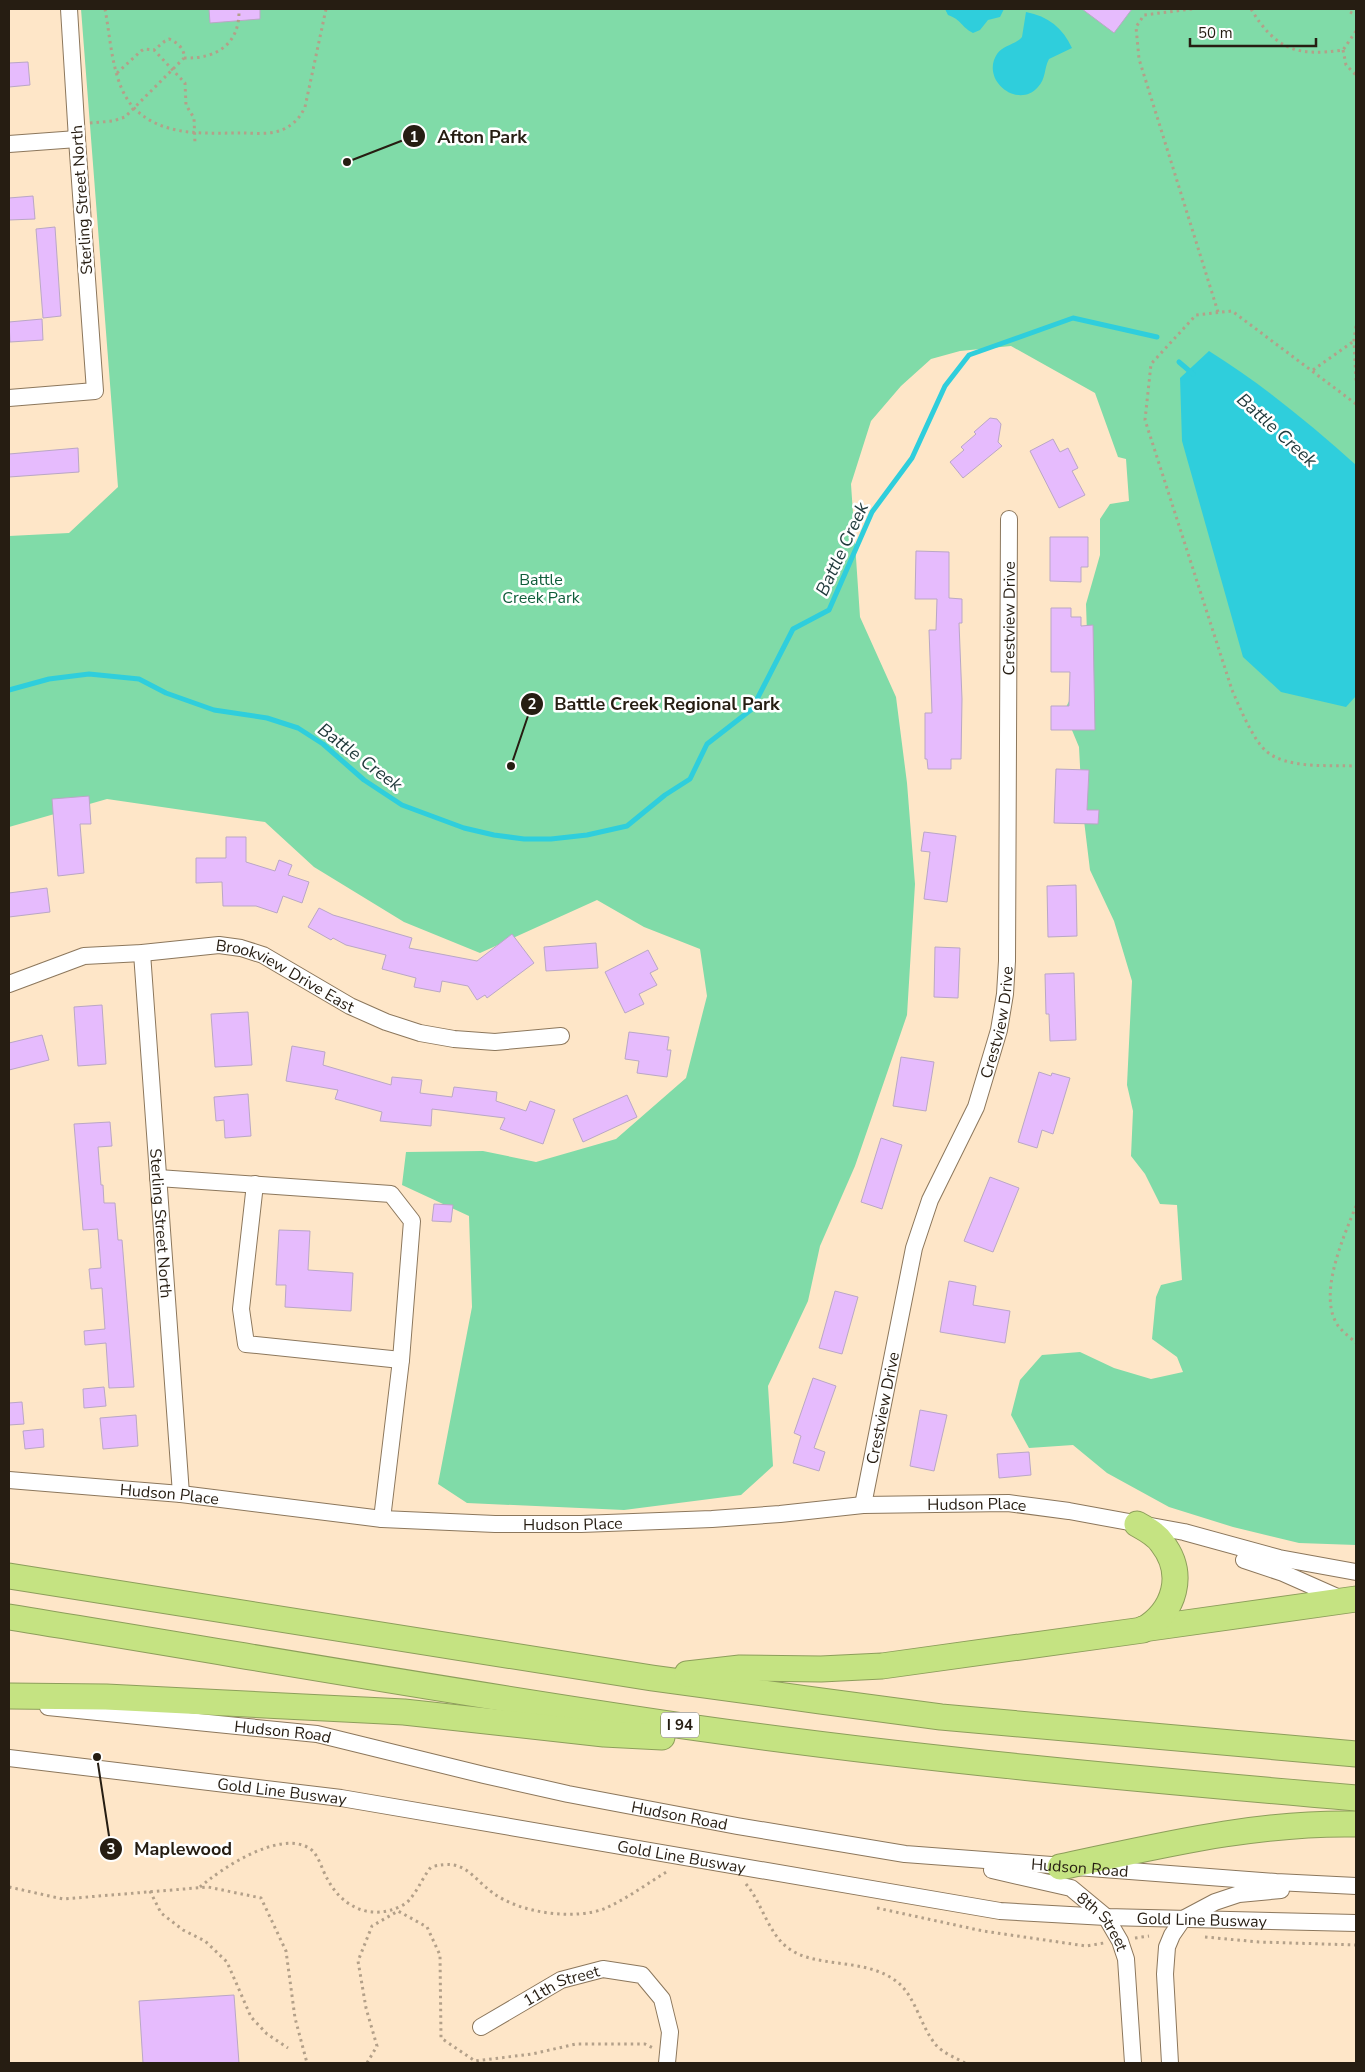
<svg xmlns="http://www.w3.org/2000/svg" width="1365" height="2072" font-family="'Nunito Sans',sans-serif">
<rect width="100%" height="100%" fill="#fee6c8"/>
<!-- green -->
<polygon fill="#80dba8" points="81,9 1356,9 1356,1545 1299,1543 1233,1527 1169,1507 1107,1473 1073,1445 1029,1448 1011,1415 1020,1380 1042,1355 1080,1352 1114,1368 1151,1379 1183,1372 1177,1357 1152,1339 1156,1297 1161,1285 1182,1280 1177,1205 1160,1204 1145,1174 1131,1156 1133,1111 1127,1085 1132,981 1114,921 1090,870 1082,804 1079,747 1064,711 1088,664 1086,604 1100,555 1100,519 1110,504 1129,501 1126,459 1118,457 1095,393 1011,346 960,351 931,359 901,386 871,421 851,484 860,617 896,697 907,783 915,884 907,1015 855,1166 820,1246 808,1301 768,1386 773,1466 741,1495 624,1510 467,1503 438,1484 472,1307 469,1216 402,1185 406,1152 483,1151 536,1162 616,1139 686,1078 707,996 700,949 644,927 597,900 480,953 404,922 314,867 265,822 107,799 9,827 9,536 69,533 118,487"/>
<!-- water -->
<g fill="#2fcedc">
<path d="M945,9H1004L1000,17L988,20L980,30L973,33C961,27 962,20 948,15Z"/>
<path d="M1026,12C1048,16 1063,28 1072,48L1049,59C1044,68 1046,79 1038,87C1018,110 980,80 997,54C1003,45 1015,45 1022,37Z"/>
<path d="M1209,351C1262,384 1309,423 1356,465V696L1346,707L1281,692L1243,657L1182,441L1180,378Z"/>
</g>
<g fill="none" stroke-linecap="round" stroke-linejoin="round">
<!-- stream -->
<g stroke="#2fcedc" stroke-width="5">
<polyline points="1179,362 1193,374"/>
<polyline points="9,690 49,679 89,674 139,679 166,693 214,710 267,718 298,728 323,744 364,780 402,805 464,828 494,835 524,839 551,839 587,835 627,826 665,795 690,779 707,744 752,709 793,629 829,610 872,512 912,458 945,386 969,355 1073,318 1157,337"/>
</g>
</g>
<!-- building -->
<g fill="#e6bbfd" stroke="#baa7c5">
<polygon points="209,9 260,9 260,19 210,23"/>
<polygon points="1082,9 1132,9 1114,33"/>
<polygon points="28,62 30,85 9,87 9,63"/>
<polygon points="33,196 35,219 9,220 9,198"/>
<polygon points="55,227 61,316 43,318 36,229"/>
<polygon points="42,319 43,340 10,342 9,322"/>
<polygon points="990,418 997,419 1001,424 998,442 1002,446 963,478 950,462 964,450 961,447 976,434 974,432"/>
<polygon points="1053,439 1060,452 1068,448 1078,468 1072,471 1085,495 1059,508 1030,451"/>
<polygon points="78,448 79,472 9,477 9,454"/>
<polygon points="1050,537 1088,537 1088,567 1081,567 1081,582 1050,581"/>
<polygon points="916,551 949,552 949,598 962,599 962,623 959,623 962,699 961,759 951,759 951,769 928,769 927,759 925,759 925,713 932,713 929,630 936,630 937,599 915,599"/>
<polygon points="1051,608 1071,608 1071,617 1081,617 1081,626 1093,625 1095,730 1051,730 1051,706 1069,706 1070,672 1051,672"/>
<polygon points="1056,769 1089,770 1087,810 1099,810 1098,824 1054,823"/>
<polygon points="89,796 91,824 80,824 84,873 58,876 52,799"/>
<polygon points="924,832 956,836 947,902 924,899 930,852 921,851"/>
<polygon points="226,837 246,837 246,862 275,871 279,860 292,865 288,875 309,882 302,903 283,896 277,913 256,906 223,906 222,882 196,883 196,858 226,858"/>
<polygon points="1076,885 1077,936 1048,937 1047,886"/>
<polygon points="47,888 50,912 9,917 9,893"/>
<polygon points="319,908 333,915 412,938 409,948 477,961 512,934 534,963 487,998 485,995 477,1000 468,986 442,981 440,992 414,987 416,978 382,969 386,955 346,945 333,938 331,940 308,927"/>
<polygon points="596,943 598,968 546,971 544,947"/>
<polygon points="935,947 960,948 958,998 934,997"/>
<polygon points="648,950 658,969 650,973 657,985 639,994 644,1004 625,1013 605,972"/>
<polygon points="1074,973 1076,1040 1050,1041 1049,1014 1046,1014 1045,974"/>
<polygon points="102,1005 106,1064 78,1066 74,1007"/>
<polygon points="248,1012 252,1065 215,1067 211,1014"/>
<polygon points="629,1032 669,1037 667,1050 671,1050 667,1077 637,1073 639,1061 625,1059"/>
<polygon points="42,1035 49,1060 9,1070 9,1043"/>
<polygon points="292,1046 325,1052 323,1065 391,1085 392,1077 422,1080 420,1093 452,1097 454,1087 497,1092 496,1101 526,1111 530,1101 555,1110 543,1144 500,1129 505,1118 432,1109 431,1126 380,1121 382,1112 335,1099 338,1090 286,1081"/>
<polygon points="901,1057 934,1062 926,1111 893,1106"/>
<polygon points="1039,1072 1051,1076 1052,1073 1070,1078 1053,1134 1042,1130 1037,1148 1018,1142"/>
<polygon points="248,1094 251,1136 225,1138 224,1120 216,1121 214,1097"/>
<polygon points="627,1095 637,1117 583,1142 573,1119"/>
<polygon points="110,1122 112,1146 98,1147 101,1185 103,1185 104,1203 115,1203 118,1240 122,1240 134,1387 109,1388 106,1343 85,1345 84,1331 105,1329 102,1288 91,1289 89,1269 101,1268 98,1229 83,1230 74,1124"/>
<polygon points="881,1138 902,1145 882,1209 861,1202"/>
<polygon points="990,1177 1019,1188 993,1252 964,1241"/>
<polygon points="434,1204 453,1205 451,1222 432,1221"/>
<polygon points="279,1230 310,1231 308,1270 353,1273 351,1311 285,1307 286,1285 276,1285"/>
<polygon points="949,1281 976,1286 973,1305 1010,1311 1005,1343 940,1332"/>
<polygon points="835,1291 858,1297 842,1354 819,1348"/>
<polygon points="813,1378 836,1386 814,1448 825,1452 819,1471 793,1463 801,1436 794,1433"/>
<polygon points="104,1387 106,1406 84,1408 83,1389"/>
<polygon points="22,1402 24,1424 9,1425 9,1403"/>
<polygon points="920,1410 947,1415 934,1471 910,1466"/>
<polygon points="136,1415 138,1446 103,1449 100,1418"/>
<polygon points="43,1429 44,1447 25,1449 23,1431"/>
<polygon points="1029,1452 1031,1475 999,1478 997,1454"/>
<polygon points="234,1995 239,2063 143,2063 139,2001"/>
</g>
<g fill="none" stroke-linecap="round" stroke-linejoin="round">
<defs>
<g id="minor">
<polyline points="9,144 77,139"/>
<polyline points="9,398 95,391 77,139 69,9"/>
<path id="s1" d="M142,953L181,1494"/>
<path id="s2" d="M9,984L84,956L142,953L219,945L241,948L263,955L350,1006L386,1022L420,1033L454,1039L495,1042L561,1036"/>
<polyline points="158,1178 391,1194 412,1221 401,1360 382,1519"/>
<polyline points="255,1184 241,1309 246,1344 401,1360"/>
<path id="s3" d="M9,1480L181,1494L382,1519L495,1524H581L712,1519L780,1514L863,1505L1008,1503L1069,1511L1184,1532L1279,1558L1356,1572"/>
<path id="s4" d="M863,1505L914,1248L930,1200L976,1107L999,1030L1005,994L1007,961L1009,519"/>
<polyline points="1244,1560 1283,1573 1344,1600"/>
<path id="s5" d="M48,1707L317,1734L484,1775L568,1794L737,1826L905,1854L1276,1882L1356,1886"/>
<path id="s6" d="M9,1758L341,1798L1000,1911L1106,1917L1356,1923"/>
<path id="s7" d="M992,1870L1071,1888L1106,1917L1120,1941L1126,1959L1133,2063"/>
<path id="s8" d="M481,2027L561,1980L603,1969L642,1975L662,1999L670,2032L667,2063"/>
<polyline points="1170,2063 1165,1974 1167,1947 1172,1935 1183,1919 1215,1902 1239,1894 1281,1890"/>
</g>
<g id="highway">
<polyline points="9,1576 652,1678 821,1701 941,1717 1356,1754"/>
<path d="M9,1617C238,1654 467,1695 697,1728C916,1759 1136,1779 1356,1798"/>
<polyline points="1143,1629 1356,1599"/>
<path d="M687,1674L740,1668L821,1669L882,1666L1143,1630C1175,1611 1186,1574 1162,1543C1156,1534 1146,1529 1137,1524"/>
<polyline points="9,1696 106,1697 404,1712 604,1734 662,1737"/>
<path d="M1060,1867C1159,1846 1255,1822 1356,1824"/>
</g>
</defs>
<!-- minor casing -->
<use href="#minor" stroke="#8c775c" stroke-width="18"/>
<!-- highway casing -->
<use href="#highway" stroke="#8d9e5b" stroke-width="27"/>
<!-- path -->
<g stroke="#b3a089" stroke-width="3" stroke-dasharray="2.5 4" stroke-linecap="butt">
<path d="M105,9C111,40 112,86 135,109C164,137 204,133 240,133C253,133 269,135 282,130C293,125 300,118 305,107L326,9"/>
<polyline points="1192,9 1144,15 1136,27 1139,59 1218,312"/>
<path d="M1251,9C1275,49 1297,57 1343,50L1356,31"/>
<polyline points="1350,12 1356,15"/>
<polyline points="1343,50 1346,65 1356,75"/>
<path d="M184,58C217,59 240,44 239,9"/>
<polyline points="117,73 141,51 144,49 154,50 185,83 186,105 194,118 195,144"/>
<path d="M90,123L113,121L125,117L184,58C185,49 177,42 169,39L165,41L154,50"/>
<polyline points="1356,326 1354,340 1356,381"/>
<polyline points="1313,370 1354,341"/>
<path d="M1356,404L1232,311L1196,315L1151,364L1145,420L1232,690C1239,706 1253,740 1266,751C1286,769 1330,765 1356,766"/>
<path d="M1356,1206C1344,1236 1316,1297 1339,1327C1344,1333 1351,1338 1356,1343"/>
<path d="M746,1884C762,1903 768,1933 788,1948C816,1969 864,1957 896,1981C916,1996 920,2026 936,2045C943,2053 956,2058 965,2063"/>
<polyline points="9,1887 63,1899 208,1887 261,1898 286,1951 295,2018 307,2063"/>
<path d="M200,1887C222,1868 279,1830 309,1848C319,1854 322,1871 328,1880C340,1903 364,1918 391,1910C397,1908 406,1905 410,1899C418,1890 423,1877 431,1867C465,1858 469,1875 493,1893C520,1913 575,1921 606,1908C628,1898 648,1883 668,1871"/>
<polyline points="150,1891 161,1913 183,1930 205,1941 227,1962 251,2017 267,2034 288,2048"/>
<polyline points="877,1908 983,1931 1086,1946 1104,1943"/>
<polyline points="1205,1937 1259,1942 1356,1945"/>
<polyline points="1135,1938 1149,1936"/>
<polyline points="367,2063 377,2046 366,2008 358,1961 372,1926 398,1911 427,1927 440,1955 441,2038 475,2061 532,2054 576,2044 645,2044 653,2048"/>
</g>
<!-- minor -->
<use href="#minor" stroke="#fff" stroke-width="16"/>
<!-- highway -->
<use href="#highway" stroke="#c5e382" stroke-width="25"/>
</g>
<g text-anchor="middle" stroke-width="5" stroke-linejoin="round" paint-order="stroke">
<!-- shield labels -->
<rect fill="#fff" stroke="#676159" stroke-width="1" x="661" y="1712.5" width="38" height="25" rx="4"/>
<g font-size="15" font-weight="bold" fill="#261d12">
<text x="680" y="1730">I 94</text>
</g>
<!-- street labels -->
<g font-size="16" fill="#261d12" stroke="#fff">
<text transform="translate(81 200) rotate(-94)" y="6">Sterling Street North</text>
<text dy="6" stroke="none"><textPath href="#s4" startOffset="909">Crestview Drive</textPath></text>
<text dy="6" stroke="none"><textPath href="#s2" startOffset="289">Brookview Drive East</textPath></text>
<text dy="6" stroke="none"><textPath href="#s4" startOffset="504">Crestview Drive</textPath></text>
<text dy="6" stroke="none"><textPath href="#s1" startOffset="271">Sterling Street North</textPath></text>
<text dy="6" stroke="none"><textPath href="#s4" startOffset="99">Crestview Drive</textPath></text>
<text dy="6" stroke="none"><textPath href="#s3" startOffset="161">Hudson Place</textPath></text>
<text dy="6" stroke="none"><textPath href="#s3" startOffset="971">Hudson Place</textPath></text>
<text dy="6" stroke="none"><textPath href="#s3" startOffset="566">Hudson Place</textPath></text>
<text dy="6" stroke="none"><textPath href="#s5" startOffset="236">Hudson Road</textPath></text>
<text dy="6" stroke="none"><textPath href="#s6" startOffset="275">Gold Line Busway</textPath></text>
<text dy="6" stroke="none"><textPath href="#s5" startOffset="642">Hudson Road</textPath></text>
<text dy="6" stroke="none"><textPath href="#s6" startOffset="680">Gold Line Busway</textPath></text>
<text dy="6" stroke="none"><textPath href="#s5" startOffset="1046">Hudson Road</textPath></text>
<text dy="6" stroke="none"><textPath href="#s6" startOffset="1205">Gold Line Busway</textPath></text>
<text dy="6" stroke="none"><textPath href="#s7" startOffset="128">8th Street</textPath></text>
<text dy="6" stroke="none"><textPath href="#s8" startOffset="91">11th Street</textPath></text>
</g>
<!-- park labels -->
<g font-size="16" fill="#0e5d3a" stroke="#fff">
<text x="541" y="585">Battle<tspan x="541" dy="18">Creek Park</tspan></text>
</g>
<!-- water labels -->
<g font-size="18" font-style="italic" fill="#213a3c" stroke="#fff">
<text transform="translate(1277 430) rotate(42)" y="6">Battle Creek</text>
<text transform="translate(842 549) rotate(-65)" y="6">Battle Creek</text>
<text transform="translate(360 757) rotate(37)" y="6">Battle Creek</text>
</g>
</g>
<!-- callouts -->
<path fill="none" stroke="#261d12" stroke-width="2" d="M347 162L414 136M511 766L532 704M97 1757L111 1849"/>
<g fill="#261d12" stroke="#fff" stroke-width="2">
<circle cx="347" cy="162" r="5"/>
<circle cx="511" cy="766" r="5"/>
<circle cx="97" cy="1757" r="5"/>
<circle cx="414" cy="136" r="12"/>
<circle cx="532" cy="704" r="12"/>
<circle cx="111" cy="1849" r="12"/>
</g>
<g font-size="15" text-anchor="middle" font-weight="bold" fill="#fff">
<text x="414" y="142">1</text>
<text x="532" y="709">2</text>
<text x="111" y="1854">3</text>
</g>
<g font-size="18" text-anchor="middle" font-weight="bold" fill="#261d12" stroke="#fff" stroke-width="5" stroke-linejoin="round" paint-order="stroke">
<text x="482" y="143">Afton Park</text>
<text x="667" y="710">Battle Creek Regional Park</text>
<text x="183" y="1855">Maplewood</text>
</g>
<!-- border -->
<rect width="1365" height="2072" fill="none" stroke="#261d12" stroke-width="20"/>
<!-- scale -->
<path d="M1190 38v8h126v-8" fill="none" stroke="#261d12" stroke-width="2.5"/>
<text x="1198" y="38" font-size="15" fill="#261d12" stroke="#ffffff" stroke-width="4" paint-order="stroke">50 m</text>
</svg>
